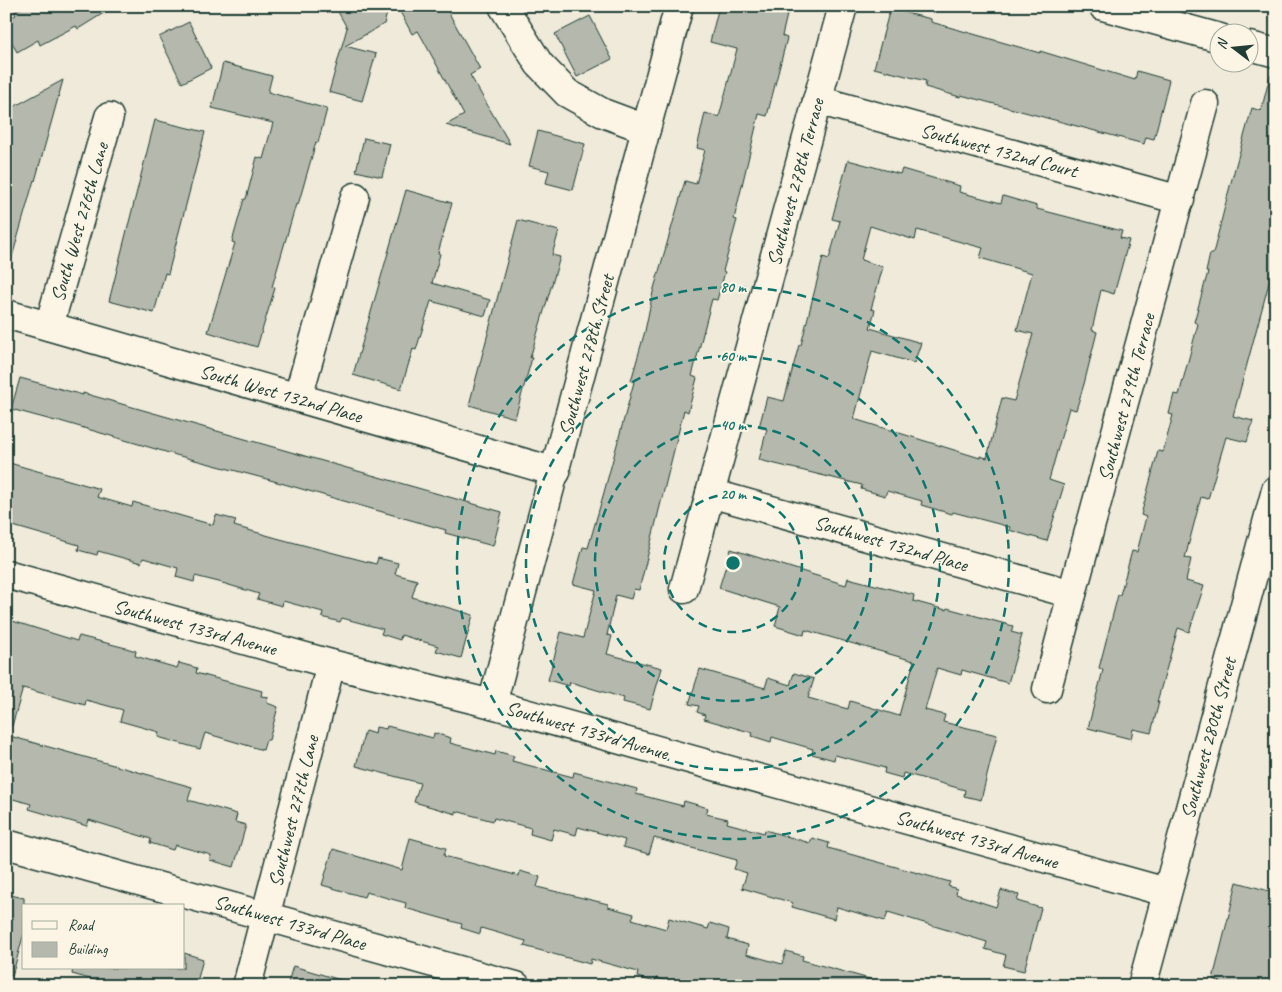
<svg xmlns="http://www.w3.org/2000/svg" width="1282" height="992" font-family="Caveat,sans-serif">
<rect width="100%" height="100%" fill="#efeada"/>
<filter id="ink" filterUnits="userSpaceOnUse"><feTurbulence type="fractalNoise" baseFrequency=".02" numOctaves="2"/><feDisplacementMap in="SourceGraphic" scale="10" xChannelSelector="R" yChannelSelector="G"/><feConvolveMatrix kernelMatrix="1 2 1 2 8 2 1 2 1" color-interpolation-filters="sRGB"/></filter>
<g filter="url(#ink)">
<!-- building -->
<g fill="#b5b9ad" stroke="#1f3d34" fill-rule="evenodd">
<polygon points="26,6 115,6 78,29 76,26 40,45 38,40 17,52 6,32 6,20 16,15 14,12"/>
<polygon points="335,6 389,6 384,24 345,46 376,54 362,101 329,92 347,28"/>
<polygon points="397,6 445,6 480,69 470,75 510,144 446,125 464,115 421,36 418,31 412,34"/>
<polygon points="719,6 789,6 782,36 787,38 767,116 759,114 734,219 737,220 723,271 725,272 717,300 712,299 692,376 697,378 688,412 684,410 639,590 634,589 631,599 616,595 607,635 612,636 607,654 662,668 650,709 623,702 624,698 570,682 569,686 548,680 561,632 583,638 596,590 573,584 583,547 588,548 603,496 634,382 631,381 645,331 653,292 685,181 696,184 705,150 697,148 705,113 719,117 737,49 710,42"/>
<polygon points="890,9 931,19 931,22 1040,53 1040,51 1135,80 1137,71 1169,80 1154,139 1146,137 1144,144 961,95 960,97 925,87 926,81 874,68"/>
<polygon points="590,16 612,59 577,77 555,34"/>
<polygon points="189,22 211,68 182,83 159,37"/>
<polygon points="223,63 272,76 268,92 327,109 318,143 316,142 298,205 296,204 272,287 275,288 257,347 208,332 235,243 232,242 244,199 246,199 257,157 263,159 273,123 212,108"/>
<polygon points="1270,76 1276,77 1276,257 1233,416 1253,421 1247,442 1226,437 1208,499 1201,497 1185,558 1191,559 1186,581 1204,586 1189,632 1178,628 1157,702 1159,702 1151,733 1133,729 1131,739 1088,728 1103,670 1099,668 1118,595 1120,595 1132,551 1137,552 1146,517 1141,515 1152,474 1158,451 1163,452 1173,415 1169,414 1174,394 1179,395 1198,324 1194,322 1208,272 1206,272 1210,254 1213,254 1230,186 1252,108 1261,111"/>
<polygon points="63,80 35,181 34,180 12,257 6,256 6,111"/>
<polygon points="155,120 205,132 168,274 165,273 154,313 109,301"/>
<polygon points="538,131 585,144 573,190 546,183 549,171 529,166"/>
<polygon points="364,138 390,144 382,177 356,171"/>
<path d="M848,160L900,174L902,169L960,186L959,192L1001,203L1003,196L1037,206V209L1122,231L1120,238L1129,240L1114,294L1101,290L1092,330L1097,332L1084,384L1076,410L1069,408L1049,480L1064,485L1047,541L1009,530L1010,527L953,512L952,514L921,505L922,501L887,491L885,496L861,489L862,485L759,460L767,429L759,427L767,397L784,401L799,345H801L823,257L829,259L840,221L832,219ZM870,226L915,240L917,230L983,248L980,258L1032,273L1017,330L1033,334L1014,401L1002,398L987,458L980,456V458L854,419L872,351L914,363L921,343L870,328L875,310L871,309L883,267L861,260Z"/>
<polygon points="406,190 452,203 438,253 440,254 432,283 490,300 485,316 431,301 416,350 413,349 401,389 353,375"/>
<polygon points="518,220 559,231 552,255 560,257 530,358 532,358 515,418 469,405"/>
<polygon points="20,378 83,395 83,393 502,512 493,546 445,533 446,530 263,478 176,455 60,421 59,422 11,409"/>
<polygon points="6,462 100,489 97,497 132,507 133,502 213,525 216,515 236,520 234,526 280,539 376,564 378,558 398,563 395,574 417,580 412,597 473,615 461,658 436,651 438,646 401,635 400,640 381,634 383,629 342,618 340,622 322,617 323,612 283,601 282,606 257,599 259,594 219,582 195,576 194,582 176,577 178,568 143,558 141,563 98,551 97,555 78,550 79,545 6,524"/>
<polygon points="731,549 846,585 848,578 914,595 913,601 946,610 947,608 1013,626 1011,632 1022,635 1008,683 962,670 961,675 937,668 925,710 945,715 943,722 997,735 981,800 964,796 965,790 940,783 903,773 902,778 884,773 885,768 835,755 834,760 812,754 813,749 772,737 771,742 752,736 753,733 704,719 705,715 697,712 699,706 689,704 700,669 765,688 768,678 790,685 794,673 814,679 808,698 848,709 850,701 899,716 914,661 805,630 804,635 775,626 780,607 719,588"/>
<polygon points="6,619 77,641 79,636 126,648 136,651 135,656 177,668 179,663 197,668 196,673 262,691 261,696 268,697 267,703 278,707 269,740 266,740 263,750 205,733 200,749 158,737 159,732 120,721 123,710 86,700 85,705 23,688 12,726 6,726"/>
<polygon points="387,726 433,738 434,733 451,738 450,743 495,755 496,751 514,756 512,761 573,777 574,772 637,789 636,794 683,806 684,801 708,808 706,814 728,819 727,823 764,833 765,830 810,843 812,838 829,843 828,848 950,882 948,886 957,889 956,894 996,907 1001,890 1019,895 1017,901 1041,908 1024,971 1003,966 1006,955 985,949 987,942 888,912 885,921 837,907 834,919 792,907 793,903 742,888 747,873 734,869 737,860 654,838 649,854 623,847 625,840 578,827 576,835 554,829 551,840 530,834 531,828 494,818 493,821 456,811 456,814 414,802 420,783 356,766 365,731 375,734 376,727 386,729"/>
<polygon points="6,735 192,787 188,800 237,814 235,822 246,825 234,867 210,860 211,855 175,845 173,850 150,843 151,839 89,820 87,826 29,809 31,804 6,797"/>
<polygon points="410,838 446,848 444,856 519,876 520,871 540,877 537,887 608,904 608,907 634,914 632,919 666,929 669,918 708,929 710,923 729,929 727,939 748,945 746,954 782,964 786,951 803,956 802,960 873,980 872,986 682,986 656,978 655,982 637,977 638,972 591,959 590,964 524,946 526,941 481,928 480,934 461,928 462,924 405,908 406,903 366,892 364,897 322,885 333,849 402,870"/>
<polygon points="1237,882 1276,893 1276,986 1220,986 1221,982 1213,979"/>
<polygon points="6,894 24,898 24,933 12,976 6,975"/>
<polygon points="184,953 203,959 196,986 115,986 72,974 73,968 184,968"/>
<polygon points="293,966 344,981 343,986 287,986"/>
</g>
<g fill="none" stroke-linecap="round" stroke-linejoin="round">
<defs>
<g id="minor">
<polyline points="503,6 539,64 567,93 603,113 646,129"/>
<polyline points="1103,6 1220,38"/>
<polyline points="1250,46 1276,53"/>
<polyline points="817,100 1180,200"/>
<polyline points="6,314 556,472"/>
<polyline points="49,326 109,117"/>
<polyline points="298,397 355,197"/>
<polyline points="710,493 1072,594"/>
<polyline points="6,574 331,664 492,704 1166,892"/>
<polyline points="684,589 843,6"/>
<polyline points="1047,689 1072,594 1205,104"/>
<polyline points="492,704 679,6"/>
<polyline points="6,844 516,986"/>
<polyline points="247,986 331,664"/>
<polyline points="1142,986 1276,490"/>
</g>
</defs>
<!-- minor casing -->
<use href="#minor" stroke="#1f3d34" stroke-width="31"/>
<!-- minor -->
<use href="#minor" stroke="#fcf5e5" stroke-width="28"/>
</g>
</g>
<!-- distance rings -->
<g fill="none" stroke="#0f766e" stroke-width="2.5" stroke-dasharray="9 6">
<circle cx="733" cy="563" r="69"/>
<circle cx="733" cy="563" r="138"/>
<circle cx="733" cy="563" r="207"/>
<circle cx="733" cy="563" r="276"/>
</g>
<g text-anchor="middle" stroke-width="4" stroke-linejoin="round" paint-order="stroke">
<!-- street labels -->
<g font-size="20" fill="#1f3d34" stroke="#fcf5e5">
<text transform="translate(999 150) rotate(15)" y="7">Southwest 132nd Court</text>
<text transform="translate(795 182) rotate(-75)" y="7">Southwest 278th Terrace</text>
<text transform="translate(79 222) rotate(-74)" y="7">South West 276th Lane</text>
<text transform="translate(586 355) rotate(-75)" y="7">Southwest 278th Street</text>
<text transform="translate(281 393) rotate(16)" y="7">South West 132nd Place</text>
<text transform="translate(1126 397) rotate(-75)" y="7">Southwest 279th Terrace</text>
<text transform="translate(891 543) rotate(16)" y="7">Southwest 132nd Place</text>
<text transform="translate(195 627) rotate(15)" y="7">Southwest 133rd Avenue</text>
<text transform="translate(587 730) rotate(16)" y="7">Southwest 133rd Avenue</text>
<text transform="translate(1208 738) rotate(-75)" y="7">Southwest 280th Street</text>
<text transform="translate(293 811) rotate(-76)" y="7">Southwest 277th Lane</text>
<text transform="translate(977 839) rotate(16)" y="7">Southwest 133rd Avenue</text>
<text transform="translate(290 922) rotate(16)" y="7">Southwest 133rd Place</text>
</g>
</g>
<circle cx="733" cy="563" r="8" fill="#0f766e" stroke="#fcf5e5" stroke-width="2.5"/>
<g font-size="15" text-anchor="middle" font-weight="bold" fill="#0f766e" stroke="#fcf5e5" stroke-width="4" stroke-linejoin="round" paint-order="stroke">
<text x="733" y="292">80 m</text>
<text x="733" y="361">60 m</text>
<text x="733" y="430">40 m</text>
<text x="733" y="499">20 m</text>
</g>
<!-- margin -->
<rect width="1282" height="992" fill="none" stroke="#fcf5e5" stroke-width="25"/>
<rect x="12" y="12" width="1257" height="967" fill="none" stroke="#1f3d34" stroke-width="2" filter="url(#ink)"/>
<!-- legend -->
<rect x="22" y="904" width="162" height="65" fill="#fcf5e5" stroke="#a4ab9e"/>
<rect x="32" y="921" width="25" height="8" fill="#fcf5e5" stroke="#a4ab9e"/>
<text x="68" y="930" font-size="15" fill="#1f3d34">Road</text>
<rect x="32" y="942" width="25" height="15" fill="#b5b9ad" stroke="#a4ab9e"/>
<text x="68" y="954" font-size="15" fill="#1f3d34">Building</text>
<!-- north arrow -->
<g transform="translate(1234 48) rotate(286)"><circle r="24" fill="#fcf5e5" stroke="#a4ab9e"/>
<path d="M0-4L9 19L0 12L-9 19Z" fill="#1f3d34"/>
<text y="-8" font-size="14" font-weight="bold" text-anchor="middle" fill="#1f3d34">N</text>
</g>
</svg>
